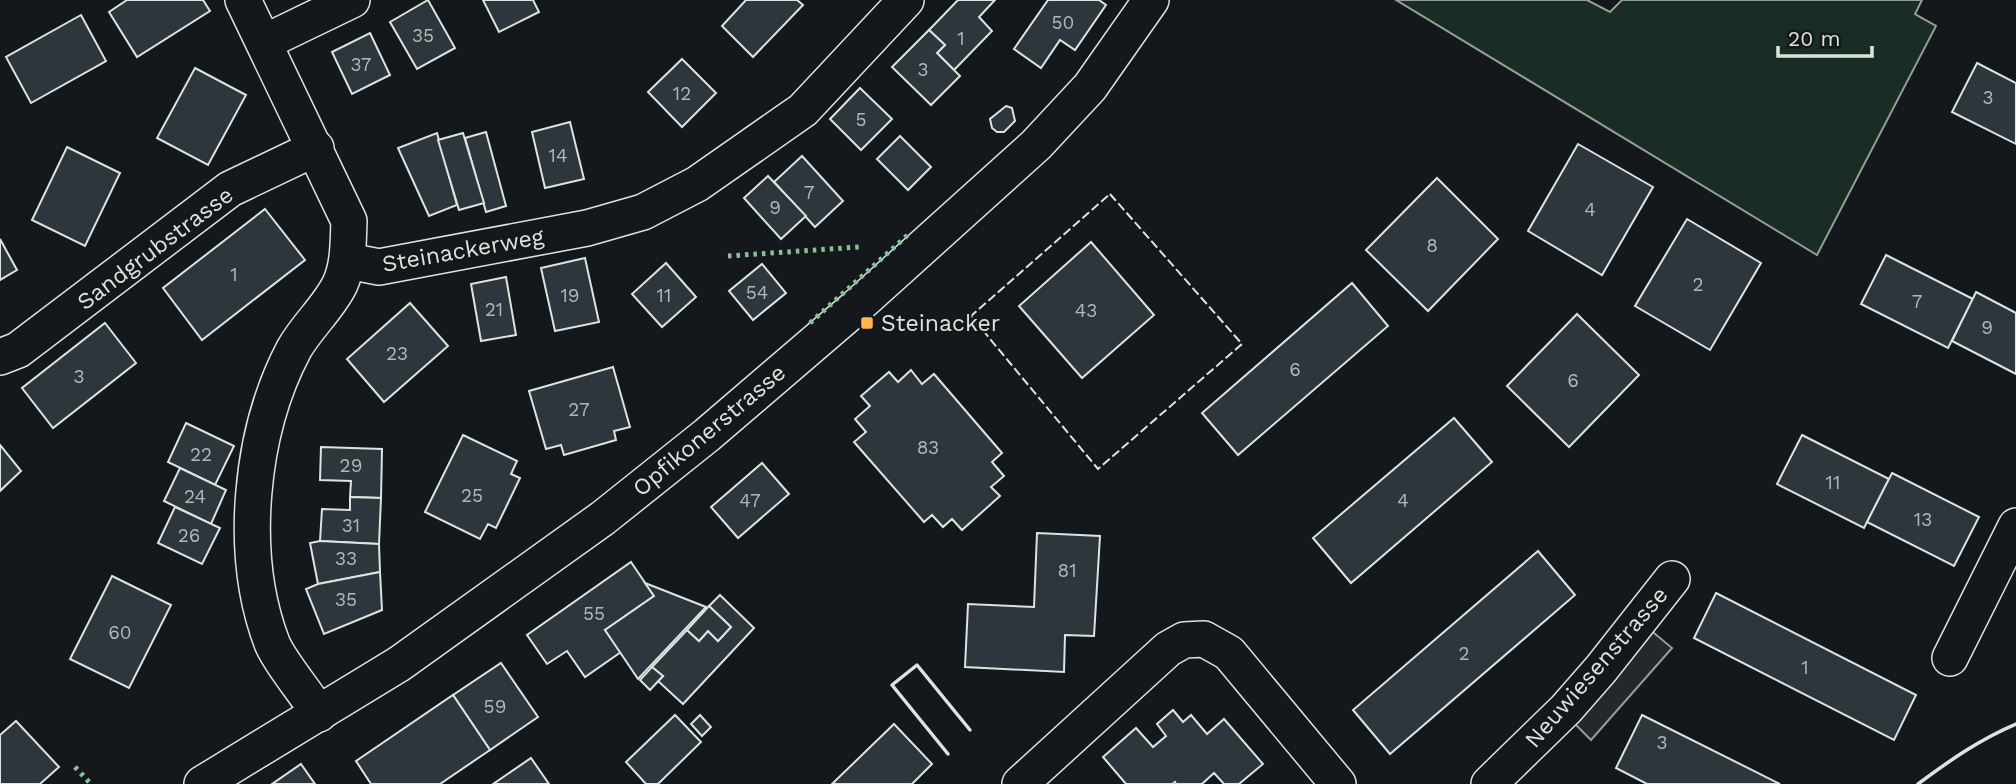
<svg xmlns="http://www.w3.org/2000/svg" width="2016" height="784" font-family="'Work Sans',sans-serif">
<rect width="100%" height="100%" fill="#14181c"/>
<!-- green -->
<polygon fill="#1a2d24" stroke="#939e99" stroke-width="2" points="1396,0 1587,0 1610,12 1622,0 1922,0 1915,14 1936,26 1817,255"/>
<!-- parking -->
<polygon fill="#24282b" stroke="#939e99" stroke-width="2" points="1648,628 1672,648 1591,740 1572,721"/>
<!-- building -->
<g fill="#2c363c" stroke="#d8e6dc" stroke-width="2">
<polygon points="127,0 203,0 210,11 137,57 109,12"/>
<polygon points="428,0 455,48 417,69 390,22"/>
<polygon points="483,0 533,0 539,12 499,32"/>
<polygon points="746,0 797,0 803,5 753,57 722,26"/>
<polygon points="958,0 995,0 979,17 992,31 954,70 937,53 945,45 929,30"/>
<polygon points="1048,0 1099,0 1106,5 1075,50 1060,40 1041,68 1014,49"/>
<polygon points="81,15 106,61 31,103 6,57"/>
<polygon points="929,30 945,45 937,53 960,76 931,105 892,67"/>
<polygon points="370,33 390,75 352,94 332,52"/>
<polygon points="682,59 716,93 682,127 648,92"/>
<polygon points="1977,63 2016,83 2016,144 1952,112"/>
<polygon points="195,68 246,95 208,165 157,138"/>
<polygon points="860,88 892,119 861,150 830,119"/>
<polygon points="1006,106 1012,108 1015,121 1004,132 997,132 992,128 990,119"/>
<polygon points="570,122 584,179 545,188 532,132"/>
<polygon points="486,132 506,206 486,212 465,138"/>
<polygon points="437,133 457,205 429,216 398,148"/>
<polygon points="463,133 484,203 459,210 438,140"/>
<polygon points="900,136 931,167 908,190 877,159"/>
<polygon points="1578,144 1653,187 1602,275 1528,231"/>
<polygon points="67,147 120,173 85,246 32,220"/>
<polygon points="802,156 843,201 815,227 774,182"/>
<polygon points="768,176 806,216 781,239 744,198"/>
<polygon points="1437,178 1498,239 1428,311 1366,250"/>
<polygon points="265,209 305,260 202,340 163,288"/>
<polygon points="1687,219 1761,263 1710,350 1635,306"/>
<polygon points="0,239 17,270 0,280"/>
<polygon points="1091,242 1154,315 1082,378 1019,306"/>
<polygon points="1886,255 1973,299 1948,348 1861,304"/>
<polygon points="585,258 599,322 555,331 541,268"/>
<polygon points="666,263 696,297 662,327 632,294"/>
<polygon points="762,264 786,293 753,320 729,291"/>
<polygon points="506,277 516,335 481,341 471,284"/>
<polygon points="1352,283 1388,326 1238,455 1202,413"/>
<polygon points="1976,292 2016,313 2016,374 1952,341"/>
<polygon points="410,303 448,346 384,402 347,359"/>
<polygon points="1577,314 1639,375 1569,447 1507,386"/>
<polygon points="105,323 136,363 53,428 22,388"/>
<polygon points="613,367 630,427 614,431 616,440 564,455 561,445 546,449 529,391"/>
<polygon points="911,370 922,384 934,374 1002,453 992,462 1004,476 991,487 1000,496 962,530 952,519 943,527 932,515 924,522 854,442 866,432 855,419 870,406 861,396 889,372 898,382"/>
<polygon points="1454,418 1492,462 1351,583 1313,538"/>
<polygon points="186,423 234,446 215,485 168,462"/>
<polygon points="463,435 517,461 511,474 520,478 496,528 488,524 480,539 425,512"/>
<polygon points="1802,435 1889,479 1864,528 1777,484"/>
<polygon points="0,445 21,471 0,491"/>
<polygon points="321,447 382,449 381,498 350,497 351,481 320,480"/>
<polygon points="762,463 789,494 738,538 711,507"/>
<polygon points="180,468 226,490 211,524 164,501"/>
<polygon points="1892,473 1979,517 1954,566 1867,522"/>
<polygon points="350,497 381,498 379,544 320,541 322,509 350,510"/>
<polygon points="175,507 220,528 202,564 158,543"/>
<polygon points="1037,533 1100,536 1094,636 1065,635 1064,672 965,667 968,604 1034,607"/>
<polygon points="320,541 379,544 380,572 318,584 310,543"/>
<polygon points="1538,551 1575,595 1390,754 1353,710"/>
<polygon points="631,562 654,596 605,630 621,652 585,677 567,651 547,664 527,635"/>
<polygon points="380,572 382,610 324,634 306,589 318,584"/>
<polygon points="112,576 171,605 129,688 70,659"/>
<polygon points="645,583 706,607 638,679 605,630 654,596"/>
<polygon points="1716,593 1916,695 1894,740 1694,638"/>
<polygon points="720,595 754,628 683,704 658,681 663,676 652,667 687,630 699,641 708,631 718,641 731,627 709,606"/>
<polygon points="709,606 731,627 718,641 708,631 699,641 687,630"/>
<polygon points="501,663 538,717 490,750 453,695"/>
<polygon points="652,667 663,676 650,690 640,680"/>
<polygon points="453,695 490,750 440,784 371,784 356,761"/>
<polygon points="1173,710 1183,722 1191,715 1207,734 1224,719 1263,764 1239,784 1224,784 1214,773 1202,784 1176,784 1175,782 1172,784 1126,784 1103,757 1136,728 1153,747 1166,736 1157,724"/>
<polygon points="675,715 701,742 658,784 646,784 626,762"/>
<polygon points="700,715 711,727 702,736 691,724"/>
<polygon points="1642,715 1780,784 1647,784 1616,768"/>
<polygon points="16,721 59,767 40,784 0,784 0,735"/>
<polygon points="894,724 932,764 912,784 832,784"/>
<polygon points="531,758 549,784 493,784"/>
<polygon points="301,764 315,784 272,784"/>
</g>
<g fill="none" stroke-linecap="round" stroke-linejoin="round">
<defs>
<g id="minor">
<path d="M243,0L349,221C348,242 349,264 340,284C329,307 307,326 294,349C250,432 238,554 272,643C280,663 306,692 319,714"/>
<polyline points="265,42 352,0"/>
<polyline points="348,261 379,267 587,228 643,212 697,184 803,110 906,0"/>
<polyline points="0,357 18,350 230,189 316,148"/>
<polyline points="1950,658 2016,526"/>
<polyline points="202,784 399,664 603,518 707,435 854,309 1036,145 1090,87 1151,0"/>
<polyline points="1020,784 1168,649 1184,640 1204,639 1229,653 1338,784"/>
<polyline points="1489,784 1566,709 1601,669 1672,579"/>
</g>
</defs>
<!-- minor casing -->
<use href="#minor" stroke="#d8e6dc" stroke-width="38"/>
<!-- minor -->
<use href="#minor" stroke="#14181c" stroke-width="35"/>
<!-- hedge -->
<g stroke="#8ac095" stroke-width="5" stroke-dasharray="3.5 5" stroke-linecap="butt">
<polyline points="728,256 859,247"/>
<polyline points="810,323 910,233"/>
<polyline points="75,767 91,784"/>
</g>
<!-- fence -->
<polygon stroke="#d8e6dc" stroke-width="2" stroke-dasharray="9 3.5" stroke-linecap="butt" points="1110,194 1242,344 1098,469 971,316"/>
<!-- wall -->
<g stroke="#d8e6dc" stroke-width="3.5">
<polyline points="948,754 892,685 917,665 970,730"/>
<path d="M1918,784C1949,761 1980,739 2016,724"/>
</g>
</g>
<!-- markers -->
<rect fill="#ffb74d" stroke="#14181c" stroke-width="2.5" x="860" y="316" width="14" height="14" rx="3.5"/>
<g text-anchor="middle" stroke-width="5" stroke-linejoin="round" paint-order="stroke">
<!-- number labels -->
<g font-size="19" fill="#adbab4">
<text x="1063" y="29">50</text>
<text x="423" y="42">35</text>
<text x="961" y="45">1</text>
<text x="361" y="71">37</text>
<text x="923" y="76">3</text>
<text x="682" y="100">12</text>
<text x="1988" y="104">3</text>
<text x="861" y="126">5</text>
<text x="558" y="162">14</text>
<text x="809" y="199">7</text>
<text x="775" y="214">9</text>
<text x="1590" y="216">4</text>
<text x="1432" y="252">8</text>
<text x="234" y="281">1</text>
<text x="1698" y="291">2</text>
<text x="757" y="299">54</text>
<text x="570" y="302">19</text>
<text x="664" y="302">11</text>
<text x="1917" y="308">7</text>
<text x="494" y="316">21</text>
<text x="1086" y="317">43</text>
<text x="1987" y="334">9</text>
<text x="397" y="360">23</text>
<text x="1295" y="376">6</text>
<text x="79" y="383">3</text>
<text x="1573" y="387">6</text>
<text x="579" y="416">27</text>
<text x="928" y="454">83</text>
<text x="201" y="461">22</text>
<text x="351" y="472">29</text>
<text x="1833" y="489">11</text>
<text x="472" y="502">25</text>
<text x="195" y="503">24</text>
<text x="750" y="507">47</text>
<text x="1403" y="507">4</text>
<text x="1923" y="526">13</text>
<text x="351" y="532">31</text>
<text x="189" y="542">26</text>
<text x="346" y="565">33</text>
<text x="1067" y="577">81</text>
<text x="346" y="606">35</text>
<text x="594" y="620">55</text>
<text x="120" y="639">60</text>
<text x="1464" y="660">2</text>
<text x="1805" y="674">1</text>
<text x="495" y="713">59</text>
<text x="1662" y="749">3</text>
</g>
<!-- street labels -->
<g font-size="23" fill="#d8e6dc" stroke="#14181c">
<text transform="translate(155 248) rotate(-37)" y="8">Sandgrubstrasse</text>
<text transform="translate(463 250) rotate(-10)" y="8">Steinackerweg</text>
<text transform="translate(709 430) rotate(-40)" y="8">Opfikonerstrasse</text>
<text transform="translate(1596 667) rotate(-49)" y="8">Neuwiesenstrasse</text>
</g>
<!-- poi labels -->
<g font-size="23" fill="#d8e6dc" stroke="#14181c" text-anchor="start">
<text x="881" y="331">Steinacker</text>
</g>
</g>
<!-- scale -->
<path d="M1778 46v10h94v-10" fill="none" stroke="#d8e6dc" stroke-width="3.5"/>
<text x="1788" y="46" font-size="21" fill="#d8e6dc" stroke="#14181c" stroke-width="5" paint-order="stroke">20 m</text>
</svg>
